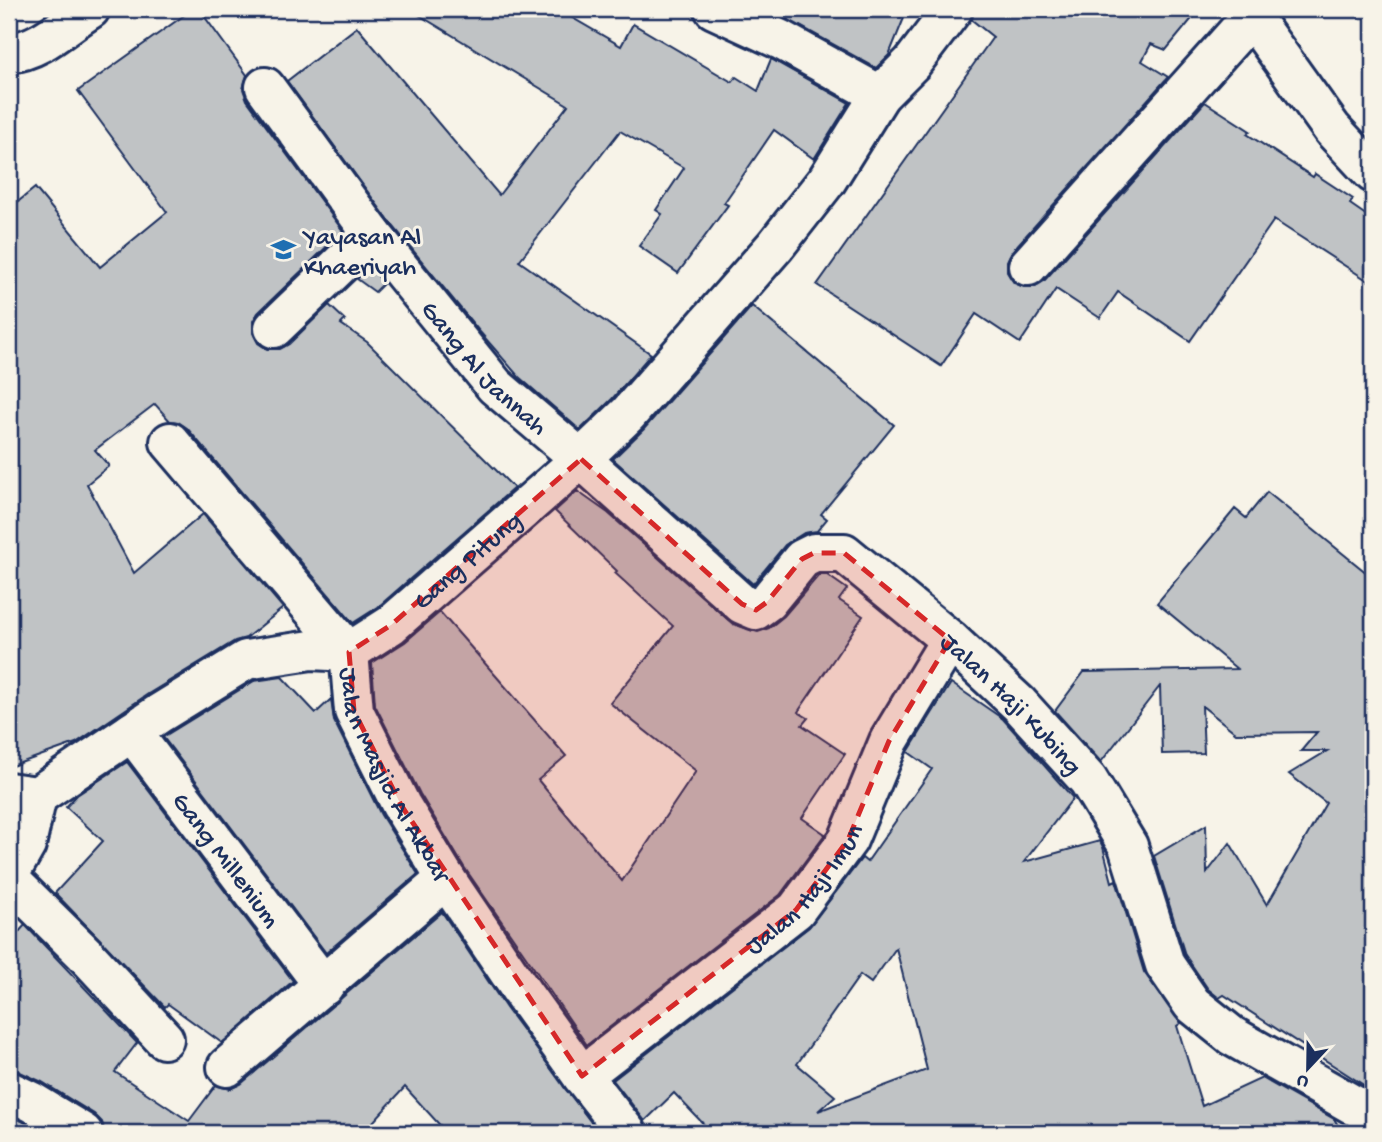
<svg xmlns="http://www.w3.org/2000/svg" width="1382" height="1142" font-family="'Gochi Hand',sans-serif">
<rect width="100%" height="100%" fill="#f7f3e8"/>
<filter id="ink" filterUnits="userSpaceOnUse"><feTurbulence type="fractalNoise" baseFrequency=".0143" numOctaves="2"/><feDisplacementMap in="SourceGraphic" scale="14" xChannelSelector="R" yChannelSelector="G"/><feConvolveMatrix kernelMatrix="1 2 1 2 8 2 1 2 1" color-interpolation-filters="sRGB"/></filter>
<g filter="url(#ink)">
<!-- building -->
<g fill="#c0c3c5" stroke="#1b2f5e" stroke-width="2" fill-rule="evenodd">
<polygon points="193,9 199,9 247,75 243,89 247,100 343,231 258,313 253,321 253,333 258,343 267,349 280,349 289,344 329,305 345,320 341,324 367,342 514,488 378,607 353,623 187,428 178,422 170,421 155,404 95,450 109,466 87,484 134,573 203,514 283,608 246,638 235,641 148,694 76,743 9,767 9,209 35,188 100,267 167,212 78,91"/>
<polygon points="409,9 557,9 621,46 633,24 732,82 736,77 758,91 771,59 849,103 814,159 774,130 724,203 728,205 678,273 639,246 662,214 656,210 684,168 620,131 519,261 651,354 612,399 580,430 519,377 479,331 389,221 287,81 357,27 499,195 568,105"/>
<polygon points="791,9 882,9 904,18 889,55 876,68 787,19"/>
<polygon points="974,9 1200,9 1166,50 1151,44 1142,61 1168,77 1012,251 1007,261 1007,272 1014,283 1024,287 1034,287 1044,281 1205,102 1250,131 1247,134 1313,177 1315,174 1353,199 1350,204 1373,220 1373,284 1274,220 1190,341 1118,292 1100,318 1056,289 1020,343 976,314 941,366 817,285 993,37 972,20"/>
<polygon points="370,266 384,283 375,292 357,279"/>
<polygon points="752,306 894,425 821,514 827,519 817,531 804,533 785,545 753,584 613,459 644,429"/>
<polygon points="577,491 608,513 733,624 758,632 769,628 784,616 819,575 827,575 847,589 839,600 863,616 798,712 808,718 802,725 845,754 802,818 825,834 780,895 587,1045 464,867 420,794 375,705 372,663 405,642 440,612 566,756 538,780 622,881 696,771 610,703 673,626 615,573 617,571 555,511"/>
<polygon points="1267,492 1373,578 1373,1091 1224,995 1219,998 1208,989 1185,955 1154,856 1206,825 1207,873 1230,843 1267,905 1326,803 1289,774 1327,751 1301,751 1317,732 1236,733 1202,706 1204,753 1162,754 1160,686 1101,762 1055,711 1084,672 1237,669 1157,603 1235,509 1246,518"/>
<polygon points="282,677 316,713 331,699 334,721 381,815 418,874 326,953 163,737 254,681"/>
<path d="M951,683L1003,719L1073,798L1024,862L1100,841L1103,847L1112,882L1116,880L1144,972L1181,1023L1177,1026L1202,1106L1262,1078L1334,1119L1343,1133H712L674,1093L645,1121L613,1080L809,927L862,858L867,862L932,769L908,752ZM896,948L927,1070L818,1111L835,1096L797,1064L860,975L871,983Z"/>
<polygon points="127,762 293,981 222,1043 168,1004 165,1007 55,893 103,841 66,807 77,795"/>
<polygon points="442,912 506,1008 599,1133 447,1133 405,1087 363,1133 105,1133 102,1122 94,1114 42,1082 18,1071 9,1069 9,943 25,925 137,1043 115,1072 189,1121 216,1085 230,1089 241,1084"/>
<polygon points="9,1115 22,1121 41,1133 9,1133"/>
</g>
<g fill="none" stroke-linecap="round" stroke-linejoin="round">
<defs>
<g id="minor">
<polyline points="714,9 781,40 880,95"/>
<polyline points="1246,9 1332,129 1373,173"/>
<path d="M9,53C41,50 64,25 90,9"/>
<path id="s1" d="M265,87L372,234L495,386L581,459L742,604L756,610L767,602L802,559L814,553H844L950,640L1019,704L1088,780L1128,846L1165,965L1192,1004L1232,1036L1373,1116"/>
<polyline points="1028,266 1252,16"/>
<polyline points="274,328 372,234"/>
<polyline points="170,442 349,652"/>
<path id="s2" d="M349,652L391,625L581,459L628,414L776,245L827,180L880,95L912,63L953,9"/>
<path id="s3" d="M349,652L354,711L401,805L446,879L524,995L582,1076L627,1133"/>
<path id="s4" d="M132,732L324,986"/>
<polyline points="9,792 37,796 160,713 246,660 311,650 349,652"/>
<polyline points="9,875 26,845 37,796"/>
<polyline points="9,879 85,954 164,1039"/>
<polyline points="227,1067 446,879"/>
<path id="s5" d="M582,1076L796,910L848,840L889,741L950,640"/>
<polyline points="9,1091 32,1102 83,1133"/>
</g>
</defs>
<!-- minor casing -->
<use href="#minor" stroke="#1b2f5e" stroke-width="44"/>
<!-- minor -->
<use href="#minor" stroke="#f7f3e8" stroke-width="38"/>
</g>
</g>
<!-- marked area -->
<path fill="#d62828" fill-opacity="0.2" stroke="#d62828" stroke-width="5" stroke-dasharray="14 9" stroke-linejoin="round" d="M581,459L742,604L756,610L767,602L802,559L814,553H844L950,640L889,741L848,840L796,910L582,1076L401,805L354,711L349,652L391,625Z"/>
<!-- icons -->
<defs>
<symbol id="school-bare" viewBox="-9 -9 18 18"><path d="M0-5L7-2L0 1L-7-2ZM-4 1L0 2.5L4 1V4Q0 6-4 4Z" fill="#1f6fb2" stroke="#f7f3e8" stroke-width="2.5" paint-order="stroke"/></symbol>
</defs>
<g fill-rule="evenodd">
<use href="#school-bare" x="266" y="232" width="35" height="35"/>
</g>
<g text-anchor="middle" stroke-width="6" stroke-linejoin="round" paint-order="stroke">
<!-- poi labels -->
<g font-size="26" fill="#1b2f5e" stroke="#f7f3e8" text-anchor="start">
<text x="304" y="244">Yayasan Al<tspan x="304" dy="30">Khaeriyah</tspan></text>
</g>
<!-- street labels -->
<g font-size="26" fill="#1b2f5e" stroke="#f7f3e8">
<text dy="9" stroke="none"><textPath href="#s1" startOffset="357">Gang Al Jannah</textPath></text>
<text dy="9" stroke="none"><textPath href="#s2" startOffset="150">Gang Pitung</textPath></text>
<text dy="9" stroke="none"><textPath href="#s1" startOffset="1060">Jalan Haji Kubing</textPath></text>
<text dy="9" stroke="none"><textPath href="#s3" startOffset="133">Jalan Masjid Al Akbar</textPath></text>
<text dy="9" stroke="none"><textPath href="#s4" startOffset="159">Gang Millenium</textPath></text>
<text dy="9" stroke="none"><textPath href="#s5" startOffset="292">Jalan Haji Imun</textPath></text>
</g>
</g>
<!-- margin -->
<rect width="1382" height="1142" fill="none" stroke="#f7f3e8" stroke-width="35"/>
<rect x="18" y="18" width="1347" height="1107" fill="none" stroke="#1b2f5e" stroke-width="2.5" filter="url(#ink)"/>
<!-- north arrow -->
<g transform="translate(1308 1068) rotate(202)" stroke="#f7f3e8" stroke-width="5" paint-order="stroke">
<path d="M0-5L12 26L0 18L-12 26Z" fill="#1b2f5e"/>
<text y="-10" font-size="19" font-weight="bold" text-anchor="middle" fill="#1b2f5e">U</text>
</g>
</svg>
